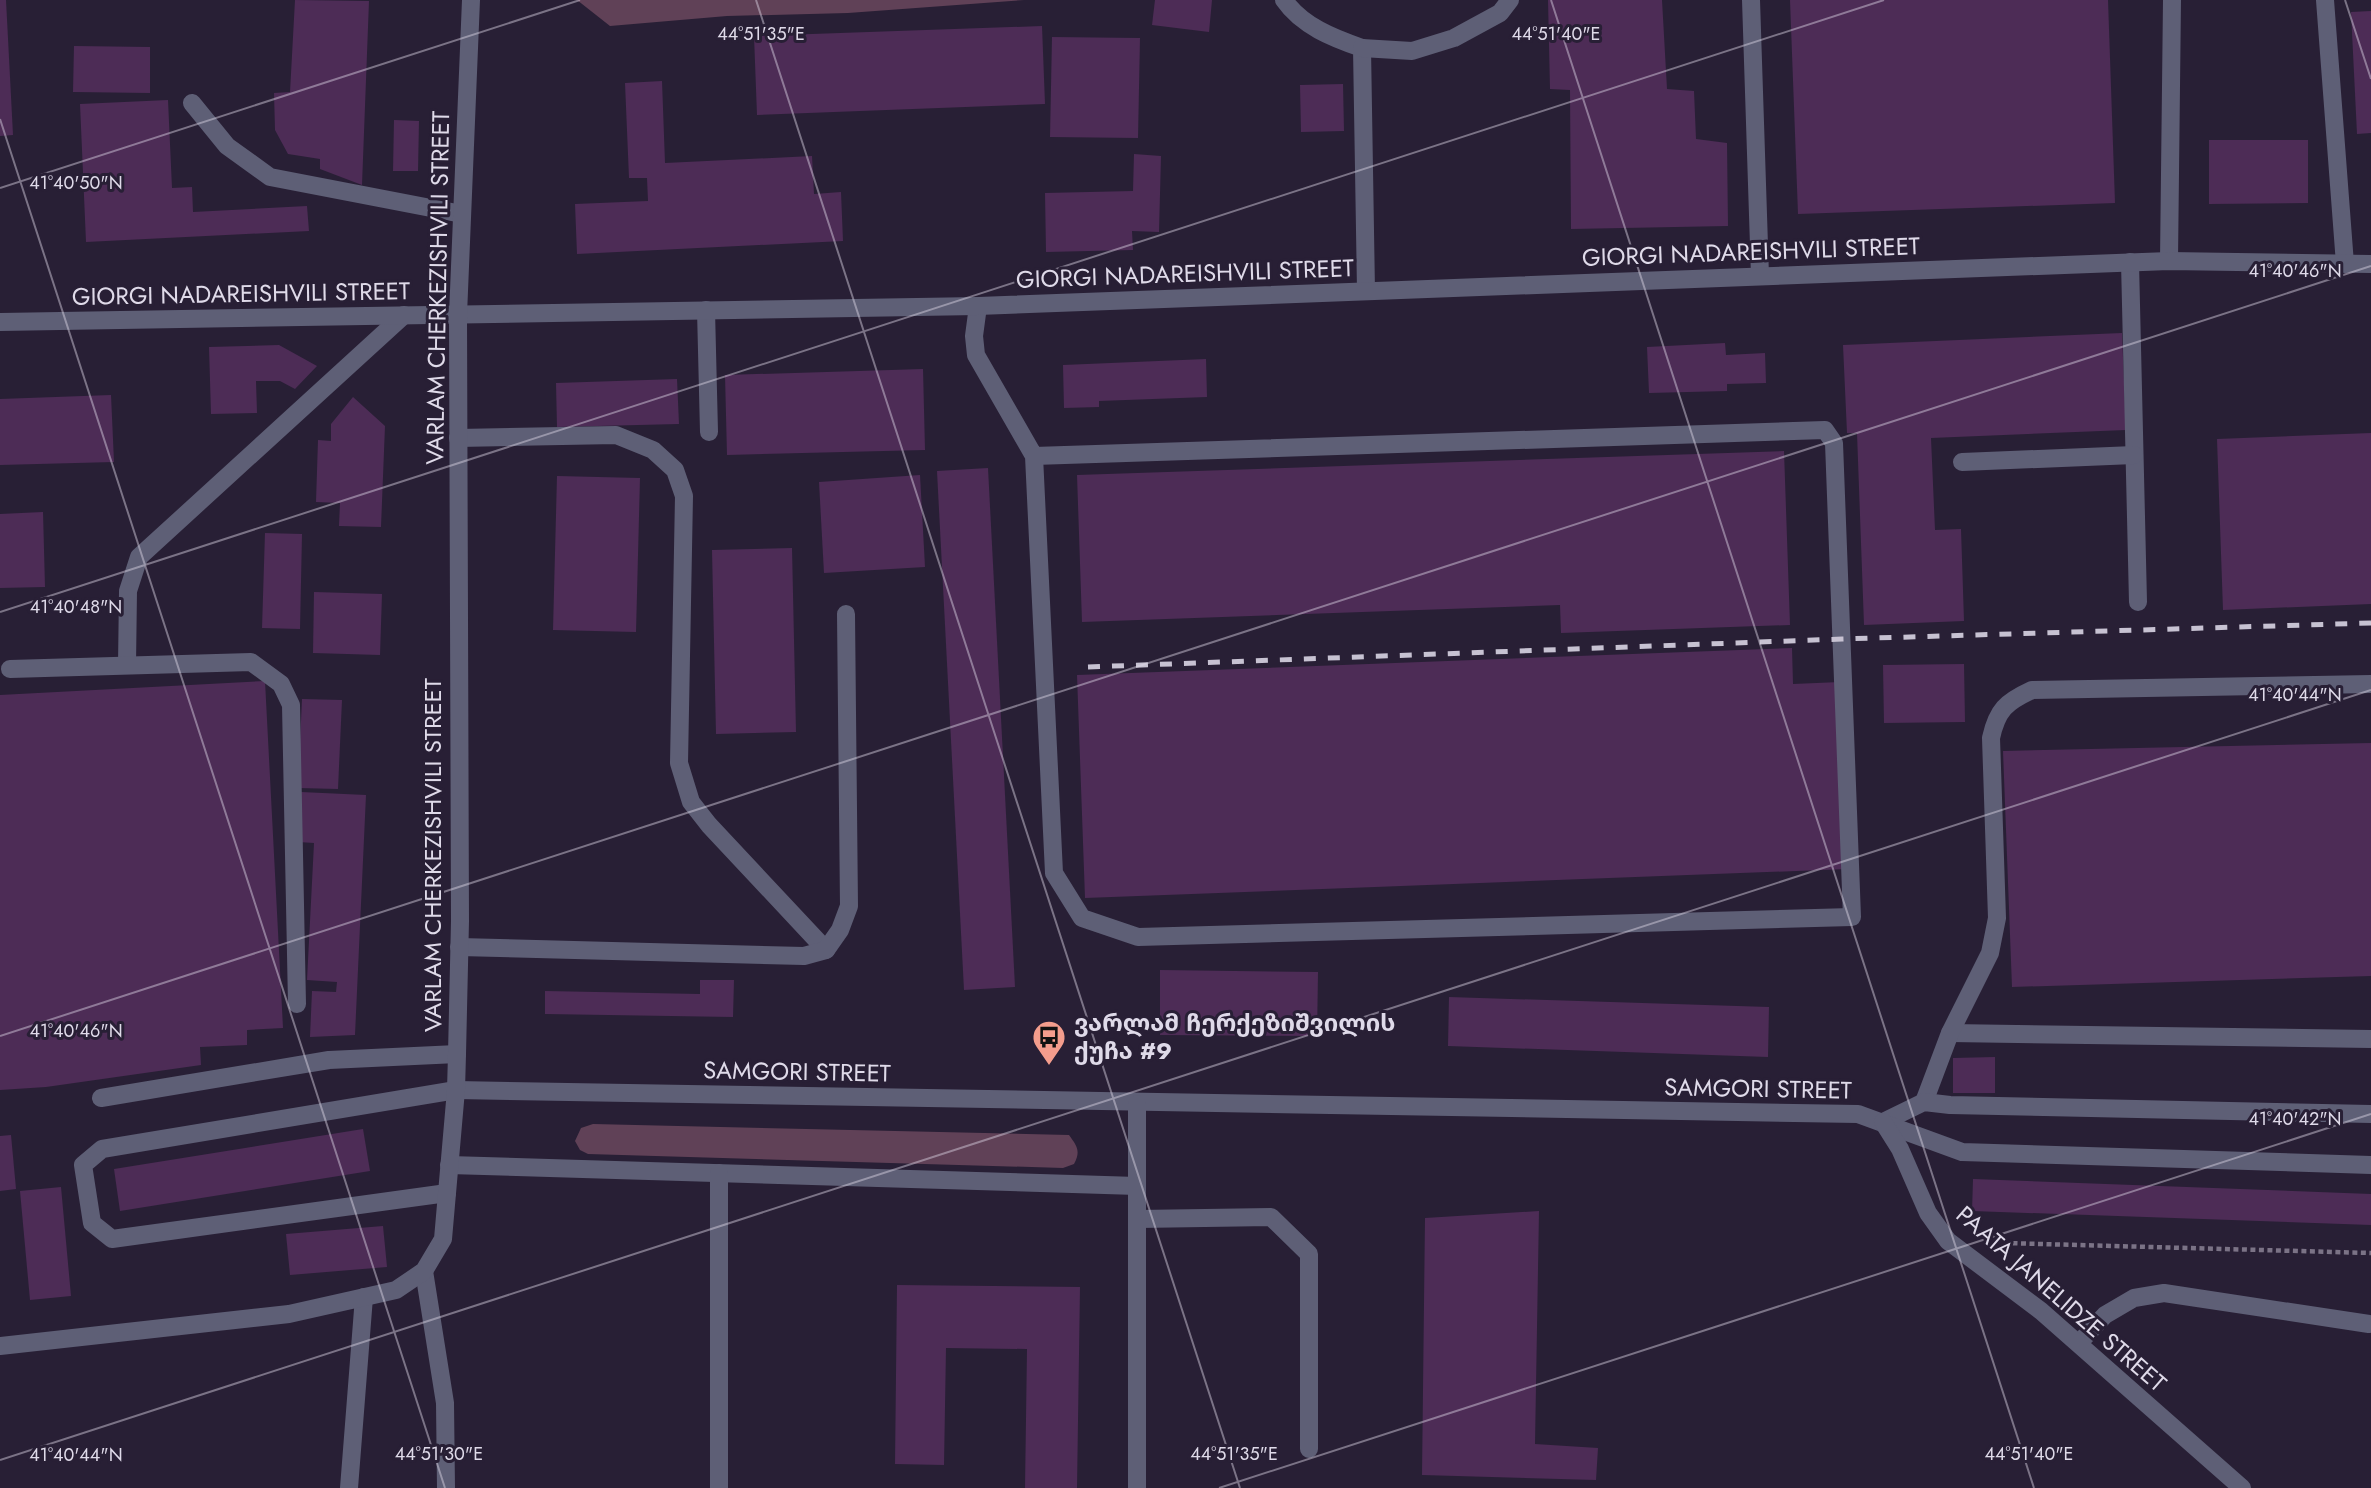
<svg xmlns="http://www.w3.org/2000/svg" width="2371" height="1488" font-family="Jost,'Noto Sans Georgian',sans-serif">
<rect width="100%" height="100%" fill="#281f35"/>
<!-- green -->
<g fill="#604157">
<polygon points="577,0 1024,0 848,13 727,16 610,26"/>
<path d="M593,1124L1069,1135C1077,1146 1081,1151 1074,1164L1063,1168L588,1154L580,1150L575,1141L581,1128Z"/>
</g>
<!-- building -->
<g fill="#4d2c56">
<polygon points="0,0 6,0 13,135 0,136"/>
<polygon points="295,0 369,1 362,185 320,169 320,159 288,154 275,130 274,93 290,92"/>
<polygon points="1155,0 1212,0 1209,32 1152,25"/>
<polygon points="1548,0 1662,0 1667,89 1694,91 1696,139 1727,143 1728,226 1571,229 1570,90 1550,89"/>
<polygon points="1790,0 2108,0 2115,203 1798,214"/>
<polygon points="2371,11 2371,133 2357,134 2351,12"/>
<polygon points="1042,26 1045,104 757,115 754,36"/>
<polygon points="1052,37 1140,38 1138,138 1050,137"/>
<polygon points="74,46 150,47 150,93 73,92"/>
<polygon points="662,81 665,163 812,156 814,194 841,192 843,241 577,254 575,204 648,201 647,178 629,178 625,83"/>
<polygon points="1343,84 1344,131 1301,132 1300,85"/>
<polygon points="168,100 172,188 192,187 193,212 307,206 309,231 86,242 80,104"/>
<polygon points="394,120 419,121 418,171 393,171"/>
<polygon points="2209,140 2308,140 2308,203 2209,204"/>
<polygon points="1134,154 1161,156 1159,232 1132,231 1133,250 1046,252 1045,193 1133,191"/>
<polygon points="2122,333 2126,430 1931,438 1935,530 1961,529 1964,621 1864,625 1857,433 1847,433 1843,345"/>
<polygon points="1725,343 1726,355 1765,353 1766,383 1727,384 1727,391 1649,393 1647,347"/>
<polygon points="279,345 317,366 295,389 280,381 256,381 257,413 211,414 209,347"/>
<polygon points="1206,359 1207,397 1099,401 1099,407 1064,408 1063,365"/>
<polygon points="923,369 925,450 727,455 725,375"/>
<polygon points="677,379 679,424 557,427 556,383"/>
<polygon points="111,395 114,462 0,465 0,399"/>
<polygon points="353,397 385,426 381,527 339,526 340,503 316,502 318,440 331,441 331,424"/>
<polygon points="2371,433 2371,604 2223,610 2217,439"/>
<polygon points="1784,451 1790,625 1561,633 1560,605 1082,622 1077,475"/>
<polygon points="988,468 1015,987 964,990 937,471"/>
<polygon points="920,475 925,567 824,573 819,482"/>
<polygon points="557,476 640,478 636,632 553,630"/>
<polygon points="43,512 45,587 0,588 0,514"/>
<polygon points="265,533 302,534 300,629 262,628"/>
<polygon points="792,548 796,732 716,734 712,550"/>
<polygon points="314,592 382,594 380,655 313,653"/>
<polygon points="1792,648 1793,684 1840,682 1847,869 1085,898 1077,675"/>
<polygon points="1964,664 1965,722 1884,723 1883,665"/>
<polygon points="265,681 283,1028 247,1030 247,1045 200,1047 201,1065 46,1087 0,1090 0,695"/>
<polygon points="302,699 342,700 338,789 298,788"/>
<polygon points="2371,743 2371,976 2012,987 2003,751"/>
<polygon points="301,792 366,795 355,1035 310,1037 312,991 336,992 337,982 307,980 314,843 298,842"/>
<polygon points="1160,970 1318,972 1317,1036 1160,1035"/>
<polygon points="700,980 734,980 733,1017 545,1014 545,991 700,994"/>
<polygon points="1449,997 1769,1007 1768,1057 1448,1046"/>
<polygon points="1995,1057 1995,1093 1953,1093 1953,1058"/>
<polygon points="363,1129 370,1171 120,1211 114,1169"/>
<polygon points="11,1135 16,1189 0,1191 0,1136"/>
<polygon points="1973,1179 2371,1194 2371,1225 1972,1211"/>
<polygon points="61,1187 71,1296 30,1300 20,1191"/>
<polygon points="1539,1211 1535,1444 1598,1448 1596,1480 1422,1475 1425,1218"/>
<polygon points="383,1226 387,1267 290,1275 286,1234"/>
<polygon points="897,1285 1080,1287 1077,1488 1025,1488 1027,1349 946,1348 944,1465 895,1464"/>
</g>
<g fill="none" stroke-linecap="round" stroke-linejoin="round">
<!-- path -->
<polyline stroke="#7b7386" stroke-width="4.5" stroke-dasharray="5 3.5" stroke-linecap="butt" points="2004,1243 2371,1253"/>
<!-- service -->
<g stroke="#5e5f76" stroke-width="18">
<path d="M1284,0C1302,26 1333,38 1362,48L1366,291"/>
<polyline points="1751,0 1760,276"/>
<polyline points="2325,0 2345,264"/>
<polyline points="1362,48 1412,51 1454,38 1500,13 1510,0"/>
<polyline points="192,103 227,146 270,177 462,214"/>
<polyline points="2130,262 2138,602"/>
<polyline points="978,306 974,336 976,355 1034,456 1054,873 1082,918 1138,937 1852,917 1834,443 1825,430 1034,456"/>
<polyline points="706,310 709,432"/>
<polyline points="458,438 616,435 653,450 675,470 684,496 679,763 691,802 709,825 826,950"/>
<polyline points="1962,462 2134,455"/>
<polyline points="127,665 128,591 139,557 404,315"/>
<polyline points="10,669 251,662 281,684 291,705 297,1004"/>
<polyline points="459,947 804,956 826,950 840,930 849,906 846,614"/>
<polyline points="1950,1033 2371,1039"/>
<polyline points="101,1098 329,1060 457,1054"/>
<path d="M1924,1102L1950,1033L1990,953L1997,918L1991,738C1997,710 2006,702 2032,690L2371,684"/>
<polyline points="1883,1122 1924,1102 1950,1105 2371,1114"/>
<polyline points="449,1165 1137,1186"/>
<polyline points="447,1193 112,1239 92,1223 83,1165 102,1149 456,1090"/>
<polyline points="1138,1219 1271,1217 1309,1254 1309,1449"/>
<polyline points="424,1271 445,1403 446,1488"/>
<polyline points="2079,1343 2105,1315 2134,1298 2164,1293 2369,1324"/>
<polyline points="349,1488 364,1297"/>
<polyline points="719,1488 719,1173"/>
</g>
<!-- minor -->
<g stroke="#5e5f76" stroke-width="18">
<polyline points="2169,261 2172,0"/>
<polyline points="0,322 978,306 2169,261 2371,264"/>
<polyline points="456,1090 1858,1114 1962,1152 2371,1165"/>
<polyline points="1883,1122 1900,1149 1928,1213 1948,1241 2041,1311 2242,1488"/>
<polyline points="1137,1488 1137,1104"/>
</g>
<!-- tertiary -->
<polyline stroke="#5e5f76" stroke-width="18" points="0,1346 289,1314 396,1290 424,1271 443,1239 456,1090 457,1054 460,921 458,315 471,0"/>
<!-- rail -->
<polyline stroke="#c7c2d2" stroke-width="5" stroke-dasharray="12 12" stroke-linecap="butt" points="1088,667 1842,639 2371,623"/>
</g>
<!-- ticks -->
<path fill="none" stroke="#dfdae9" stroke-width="2" stroke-opacity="0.45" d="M756,0L1240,1488M1551,0L2034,1488M2345,0L2371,79M0,119L445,1488M0,188L580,0M0,612L1884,0M0,1036L2371,266M0,1460L2371,690M1219,1488L2371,1114"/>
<!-- icons -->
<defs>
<symbol id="bus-pin" viewBox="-11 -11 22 30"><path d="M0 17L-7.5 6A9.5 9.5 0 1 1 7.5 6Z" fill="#f49d8d" stroke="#281f35"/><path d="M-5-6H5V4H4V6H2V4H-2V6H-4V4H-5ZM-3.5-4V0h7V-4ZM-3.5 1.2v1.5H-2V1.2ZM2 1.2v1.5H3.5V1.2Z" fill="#111"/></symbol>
</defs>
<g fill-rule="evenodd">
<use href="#bus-pin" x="1030" y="1018" width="38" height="52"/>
</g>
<g text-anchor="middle" stroke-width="6" stroke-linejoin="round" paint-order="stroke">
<!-- street labels -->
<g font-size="24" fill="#dfdae9" stroke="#281f35">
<text transform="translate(1751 252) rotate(-2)" y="8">GIORGI NADAREISHVILI STREET</text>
<text transform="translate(1185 274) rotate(-2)" y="8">GIORGI NADAREISHVILI STREET</text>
<text transform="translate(438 288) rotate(-89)" y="8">VARLAM CHERKEZISHVILI STREET</text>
<text transform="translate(241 294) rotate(-1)" y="8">GIORGI NADAREISHVILI STREET</text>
<text transform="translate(433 855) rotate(-90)" y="8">VARLAM CHERKEZISHVILI STREET</text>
<text transform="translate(797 1072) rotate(1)" y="8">SAMGORI STREET</text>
<text transform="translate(1758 1089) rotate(1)" y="8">SAMGORI STREET</text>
<text transform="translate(2061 1299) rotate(41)" y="8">PAATA JANELIDZE STREET</text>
</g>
<!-- poi labels -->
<g font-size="24" font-weight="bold" fill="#dfdae9" stroke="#281f35" text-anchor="start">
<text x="1074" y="1031">ვარლამ ჩერქეზიშვილის<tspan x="1074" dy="28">ქუჩა #9</tspan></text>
</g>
</g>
<g font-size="18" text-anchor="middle" fill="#dfdae9" stroke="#281f35" stroke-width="6" stroke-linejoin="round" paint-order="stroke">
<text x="761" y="40">44°51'35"E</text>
<text x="1556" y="40">44°51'40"E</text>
<text x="76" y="189">41°40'50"N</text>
<text x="2295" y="277">41°40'46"N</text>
<text x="76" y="613">41°40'48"N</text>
<text x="2295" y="701">41°40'44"N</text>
<text x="76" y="1037">41°40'46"N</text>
<text x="2295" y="1125">41°40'42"N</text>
<text x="439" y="1460">44°51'30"E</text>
<text x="1234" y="1460">44°51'35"E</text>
<text x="2029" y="1460">44°51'40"E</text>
<text x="76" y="1461">41°40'44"N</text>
</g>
</svg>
